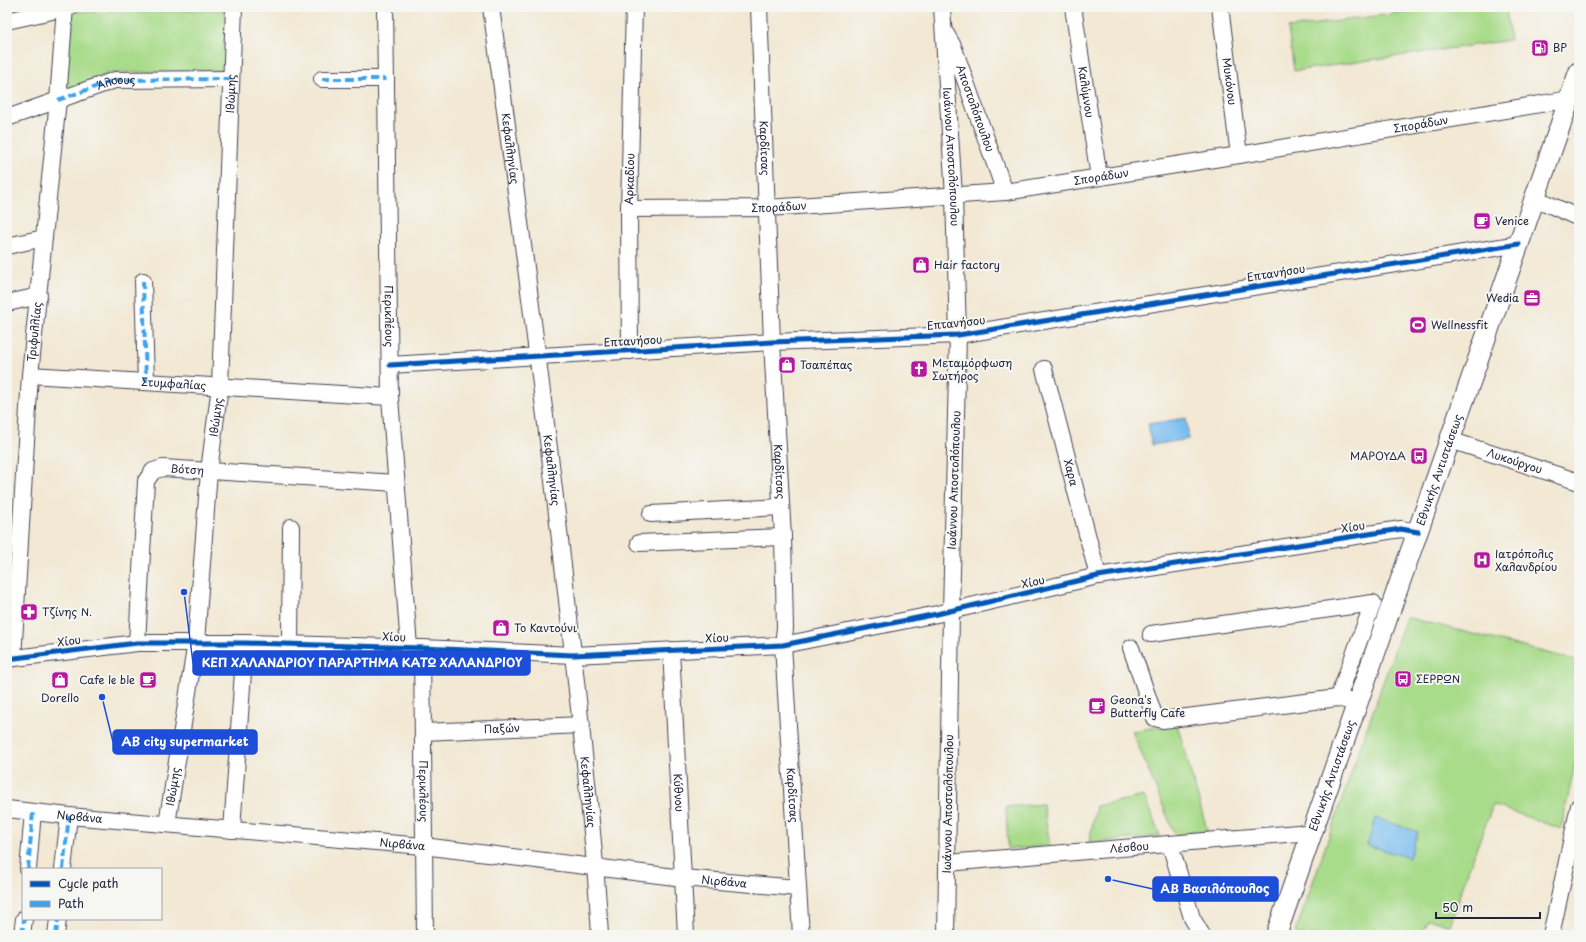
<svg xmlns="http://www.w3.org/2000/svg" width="1586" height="942" font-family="'Playpen Sans',sans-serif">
<rect width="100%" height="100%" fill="#f6f6f2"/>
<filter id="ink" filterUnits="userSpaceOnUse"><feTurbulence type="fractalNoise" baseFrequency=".025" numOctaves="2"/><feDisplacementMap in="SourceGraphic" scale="8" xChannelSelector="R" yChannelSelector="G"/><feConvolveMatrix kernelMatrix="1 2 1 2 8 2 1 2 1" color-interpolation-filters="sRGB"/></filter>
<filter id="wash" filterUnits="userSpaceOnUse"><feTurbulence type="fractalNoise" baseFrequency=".012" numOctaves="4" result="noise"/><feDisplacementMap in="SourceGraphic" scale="16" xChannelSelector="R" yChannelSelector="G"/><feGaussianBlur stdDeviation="0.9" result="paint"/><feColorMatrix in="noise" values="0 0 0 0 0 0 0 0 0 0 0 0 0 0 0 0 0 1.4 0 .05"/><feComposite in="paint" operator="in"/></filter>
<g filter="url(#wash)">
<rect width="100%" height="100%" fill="#f2e8d3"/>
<!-- green -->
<g fill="#a8db8a" stroke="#657e62">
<polygon points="1442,7 1506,7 1510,40 1294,71 1288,28"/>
<polygon points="227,10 225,70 111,73 63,91 69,12"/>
<polygon points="1406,617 1579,661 1579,746 1561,829 1493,805 1466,876 1450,926 1428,919 1421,935 1300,935 1295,933"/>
<polygon points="1177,724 1208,833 1175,835 1132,731"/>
<polygon points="1144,796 1160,836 1089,843 1096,806"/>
<polygon points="1043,804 1050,846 1008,849 1006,807"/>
</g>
<!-- water -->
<g fill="#7abef0" stroke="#4e7096">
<polygon points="1186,418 1189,439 1152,445 1148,424"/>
<polygon points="1376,818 1418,832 1409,858 1367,845"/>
</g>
</g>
<g filter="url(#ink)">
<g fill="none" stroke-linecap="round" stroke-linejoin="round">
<defs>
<g id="minor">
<path id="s1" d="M385,7L390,397L409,647"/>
<path id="s2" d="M491,7C519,213 547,420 570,627C581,729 594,832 600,935"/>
<path id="s3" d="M759,7L772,342L783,537L785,628L783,645L801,935"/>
<path id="s4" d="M942,7L954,196L958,335L951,611L946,935"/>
<path id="s5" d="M1073,7L1099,177"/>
<path id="s6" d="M1220,7L1239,155"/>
<polyline points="7,21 70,7"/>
<path id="s7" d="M946,34L953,46L1005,192"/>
<polyline points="322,79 386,79"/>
<polyline points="7,118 115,80 231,79"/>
<polyline points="1535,198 1579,218"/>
<path id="s8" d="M629,209L767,208L1005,192L1239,155L1570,99"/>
<polyline points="7,246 44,238"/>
<polyline points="143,281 146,382"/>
<polyline points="7,303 39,296"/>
<path id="s9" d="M630,351L629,209L634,7"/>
<polyline points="390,365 772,342 958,335 1519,244"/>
<path id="s10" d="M1044,369L1098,576"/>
<path id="s11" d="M30,375L390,397"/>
<path id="s12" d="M1450,440L1579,482"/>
<polyline points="651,514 781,507"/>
<polyline points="639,543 783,537"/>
<polyline points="1151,634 1373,603 1338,698"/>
<path id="s13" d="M137,643L146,481L153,471L163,468L396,483"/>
<polyline points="290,644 291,527"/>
<path id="s14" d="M422,648L425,935"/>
<polyline points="1131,648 1155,718 1163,720 1338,698 1348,701"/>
<path id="s15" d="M671,650L686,935"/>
<path id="s16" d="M13,658L30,375L58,100L65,7"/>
<polyline points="7,659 137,643 245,643 422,648 573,655 783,645 937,614 1098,576 1401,529 1418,532"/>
<path id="s17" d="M423,732L582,725"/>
<path id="s18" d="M7,809L69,816L423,846L683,878L798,888"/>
<path id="s19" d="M167,824L196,642L209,471L220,386L234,7"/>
<polyline points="232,830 245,643"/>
<polyline points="1170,844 1192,918 1202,935"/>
<path id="s20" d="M947,863L1298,833L1311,837"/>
<polyline points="28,869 33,812"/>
<polyline points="63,869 69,816"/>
<polyline points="22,935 24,919"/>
<polyline points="56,935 58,919"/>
<polyline points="1551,935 1579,806"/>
</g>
<g id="major">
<path id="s21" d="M1276,935L1579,72"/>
</g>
</defs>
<!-- minor casing -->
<use href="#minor" stroke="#414052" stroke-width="18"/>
<!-- major casing -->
<use href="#major" stroke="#414052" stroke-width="22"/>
<!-- minor -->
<use href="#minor" stroke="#fff" stroke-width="16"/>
<!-- major -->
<use href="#major" stroke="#fff" stroke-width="20"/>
<!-- quiet -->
<g stroke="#3ea2ec" stroke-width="4" stroke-dasharray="8 4" stroke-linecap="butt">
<polyline points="322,79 386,79"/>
<path id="s22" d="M58,100L115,80L231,79"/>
<polyline points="143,281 146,382"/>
<polyline points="28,869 33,812"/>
<polyline points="63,869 69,816"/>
<polyline points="22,935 24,919"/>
<polyline points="56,935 58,919"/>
</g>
<defs>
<g id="cycleway">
<polyline points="390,365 772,342 958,335 1519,244"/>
<polyline points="7,659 137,643 245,643 422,648 573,655 783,645 937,614 1098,576 1401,529 1418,532"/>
</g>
</defs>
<!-- cycleway casing -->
<use href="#cycleway" stroke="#f6f6f2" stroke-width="8"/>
<!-- cycleway -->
<use href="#cycleway" stroke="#0057b8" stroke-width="5"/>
</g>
</g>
<!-- icons -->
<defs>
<symbol id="fuel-square" viewBox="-11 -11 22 22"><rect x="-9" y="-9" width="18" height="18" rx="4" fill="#b5179e" stroke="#f6f6f2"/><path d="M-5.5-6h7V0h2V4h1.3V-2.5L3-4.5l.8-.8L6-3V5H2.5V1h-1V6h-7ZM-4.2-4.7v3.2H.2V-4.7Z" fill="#fff"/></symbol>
<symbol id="cafe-square" viewBox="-11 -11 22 22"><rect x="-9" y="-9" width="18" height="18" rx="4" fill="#b5179e" stroke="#f6f6f2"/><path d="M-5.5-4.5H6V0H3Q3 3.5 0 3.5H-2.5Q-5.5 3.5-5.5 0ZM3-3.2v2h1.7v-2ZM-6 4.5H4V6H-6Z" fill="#fff"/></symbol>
<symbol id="shop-square" viewBox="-11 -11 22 22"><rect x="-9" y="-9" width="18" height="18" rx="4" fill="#b5179e" stroke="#f6f6f2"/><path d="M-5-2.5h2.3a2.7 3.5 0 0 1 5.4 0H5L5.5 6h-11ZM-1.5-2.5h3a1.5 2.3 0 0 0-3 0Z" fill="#fff"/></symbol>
<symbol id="office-square" viewBox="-11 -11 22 22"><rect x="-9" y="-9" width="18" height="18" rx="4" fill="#b5179e" stroke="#f6f6f2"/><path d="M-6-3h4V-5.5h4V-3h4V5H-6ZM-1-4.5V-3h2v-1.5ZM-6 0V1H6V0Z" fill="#fff"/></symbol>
<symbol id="stadium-square" viewBox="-11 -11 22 22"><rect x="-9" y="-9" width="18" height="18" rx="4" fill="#b5179e" stroke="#f6f6f2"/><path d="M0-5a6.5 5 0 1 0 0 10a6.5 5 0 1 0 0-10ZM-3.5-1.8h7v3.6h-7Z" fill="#fff"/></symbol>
<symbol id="church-square" viewBox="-11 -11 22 22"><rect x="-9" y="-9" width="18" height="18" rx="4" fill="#b5179e" stroke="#f6f6f2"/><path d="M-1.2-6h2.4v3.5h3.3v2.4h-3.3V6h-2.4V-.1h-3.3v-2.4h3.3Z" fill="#fff"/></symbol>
<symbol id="bus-square" viewBox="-11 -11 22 22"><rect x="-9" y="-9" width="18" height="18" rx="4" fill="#b5179e" stroke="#f6f6f2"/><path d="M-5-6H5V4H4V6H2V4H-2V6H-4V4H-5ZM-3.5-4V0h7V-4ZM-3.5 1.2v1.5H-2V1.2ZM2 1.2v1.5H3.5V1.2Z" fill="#fff"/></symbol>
<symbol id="hospital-square" viewBox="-11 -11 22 22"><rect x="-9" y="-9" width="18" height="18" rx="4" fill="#b5179e" stroke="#f6f6f2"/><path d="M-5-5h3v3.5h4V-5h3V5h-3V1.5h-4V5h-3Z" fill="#fff"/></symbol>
<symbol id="pharmacy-square" viewBox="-11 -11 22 22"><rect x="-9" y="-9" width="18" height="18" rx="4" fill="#b5179e" stroke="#f6f6f2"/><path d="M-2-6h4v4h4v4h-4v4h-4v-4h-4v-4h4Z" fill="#fff"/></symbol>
</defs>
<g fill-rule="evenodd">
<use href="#fuel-square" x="1530" y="38" width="20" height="20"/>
<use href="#cafe-square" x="1472" y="211" width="20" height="20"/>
<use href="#shop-square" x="911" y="255" width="20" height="20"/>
<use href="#office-square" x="1522" y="288" width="20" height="20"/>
<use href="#stadium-square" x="1408" y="315" width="20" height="20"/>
<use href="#shop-square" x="777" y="355" width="20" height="20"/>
<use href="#church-square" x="909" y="359" width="20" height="20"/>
<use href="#bus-square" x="1409" y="446" width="20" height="20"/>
<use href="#hospital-square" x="1472" y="550" width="20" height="20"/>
<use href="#pharmacy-square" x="19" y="602" width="20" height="20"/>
<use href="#shop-square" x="491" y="618" width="20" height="20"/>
<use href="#bus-square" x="1393" y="669" width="20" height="20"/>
<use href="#shop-square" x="50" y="670" width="20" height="20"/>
<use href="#cafe-square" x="138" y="670" width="20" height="20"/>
<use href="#cafe-square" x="1087" y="696" width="20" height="20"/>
</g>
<g text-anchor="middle" stroke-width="4" stroke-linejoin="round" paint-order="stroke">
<!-- poi labels -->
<g font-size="11" fill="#22223b" stroke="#f6f6f2" text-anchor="start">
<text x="1553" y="52">BP</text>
<text x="1495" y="225">Venice</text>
<text x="934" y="269">Hair factory</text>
<text x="1519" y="302" text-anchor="end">Wedia</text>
<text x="1431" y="329">Wellnessfit</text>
<text x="932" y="367">Μεταμόρφωση<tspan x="932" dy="13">Σωτήρος</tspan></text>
<text x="800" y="369">Τσαπέπας</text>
<text x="1406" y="460" text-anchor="end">ΜΑΡΟΥΔΑ</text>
<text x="1495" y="558">Ιατρόπολις<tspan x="1495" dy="13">Χαλανδρίου</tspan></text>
<text x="42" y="616">Τζίνης Ν.</text>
<text x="514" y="632">Το Καντούνι</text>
<text x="1416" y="683">ΣΕΡΡΩΝ</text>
<text x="135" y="684" text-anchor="end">Cafe le ble</text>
<text x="60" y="702" text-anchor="middle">Dorello</text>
<text x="1110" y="704">Geona's<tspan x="1110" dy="13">Butterfly Cafe</tspan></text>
</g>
<!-- street labels -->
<g font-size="11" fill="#22223b" stroke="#f6f6f2">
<text dy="4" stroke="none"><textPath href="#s6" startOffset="75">Μυκόνου</textPath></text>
<text dy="4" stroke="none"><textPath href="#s22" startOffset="61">Άλσους</textPath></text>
<text dy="4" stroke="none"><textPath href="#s5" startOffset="86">Καλύμνου</textPath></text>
<text dy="4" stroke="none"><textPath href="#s19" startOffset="734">Ιθώμης</textPath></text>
<text dy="4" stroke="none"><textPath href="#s7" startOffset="80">Αποστολόπουλου</textPath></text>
<text dy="4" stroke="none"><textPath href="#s8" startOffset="798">Σποράδων</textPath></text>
<text dy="4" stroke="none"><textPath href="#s3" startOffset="141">Καρδίτσας</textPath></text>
<text dy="4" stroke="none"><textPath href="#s2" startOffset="143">Κεφαλληνίας</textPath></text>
<text dy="4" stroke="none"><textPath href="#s4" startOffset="150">Ιωάννου Αποστολόπουλου</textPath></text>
<text dy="4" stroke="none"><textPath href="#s8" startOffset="474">Σποράδων</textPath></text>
<text dy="4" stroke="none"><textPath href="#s9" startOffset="172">Αρκαδίου</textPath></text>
<text dy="4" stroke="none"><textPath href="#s8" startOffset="150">Σποράδων</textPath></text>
<text transform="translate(1276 273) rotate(-9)" y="4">Επτανήσου</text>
<text dy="4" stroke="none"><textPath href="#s1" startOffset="309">Περικλέους</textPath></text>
<text transform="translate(956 323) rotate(-6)" y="4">Επτανήσου</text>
<text dy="4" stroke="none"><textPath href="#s16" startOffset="327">Τριφυλλίας</textPath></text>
<text transform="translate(633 341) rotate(-3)" y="4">Επτανήσου</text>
<text dy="4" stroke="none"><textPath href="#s11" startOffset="144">Στυμφαλίας</textPath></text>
<text dy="4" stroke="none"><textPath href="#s19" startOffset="410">Ιθώμης</textPath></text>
<text dy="4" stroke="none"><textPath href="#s12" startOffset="68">Λυκούργου</textPath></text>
<text dy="4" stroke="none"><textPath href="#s13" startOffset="209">Βότση</textPath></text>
<text dy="4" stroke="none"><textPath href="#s2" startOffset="467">Κεφαλληνίας</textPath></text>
<text dy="4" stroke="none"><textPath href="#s21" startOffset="493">Εθνικής Αντιστάσεως</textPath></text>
<text dy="4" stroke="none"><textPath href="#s3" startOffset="465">Καρδίτσας</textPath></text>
<text dy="4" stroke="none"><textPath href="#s10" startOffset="107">Χαρα</textPath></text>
<text transform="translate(954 480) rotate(-88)" y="4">Ιωάννου Αποστολόπουλου</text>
<text transform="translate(1353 527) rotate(-9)" y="4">Χίου</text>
<text transform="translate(1033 582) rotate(-13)" y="4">Χίου</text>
<text transform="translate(394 637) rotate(2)" y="4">Χίου</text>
<text transform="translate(717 638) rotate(-3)" y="4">Χίου</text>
<text transform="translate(69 641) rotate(-7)" y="4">Χίου</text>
<text dy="4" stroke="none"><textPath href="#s17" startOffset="79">Παξών</textPath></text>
<text dy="4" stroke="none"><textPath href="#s21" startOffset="169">Εθνικής Αντιστάσεως</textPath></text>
<text dy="4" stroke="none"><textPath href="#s19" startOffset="38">Ιθώμης</textPath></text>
<text dy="4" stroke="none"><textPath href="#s14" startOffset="143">Περικλέους</textPath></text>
<text dy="4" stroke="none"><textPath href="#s2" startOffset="791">Κεφαλληνίας</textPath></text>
<text dy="4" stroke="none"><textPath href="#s15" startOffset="143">Κύθνου</textPath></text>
<text dy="4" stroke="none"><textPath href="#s3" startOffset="789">Καρδίτσας</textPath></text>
<text transform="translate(948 804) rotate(-89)" y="4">Ιωάννου Αποστολόπουλου</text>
<text dy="4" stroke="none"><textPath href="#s18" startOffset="73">Νιρβάνα</textPath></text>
<text dy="4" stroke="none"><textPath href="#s18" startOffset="397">Νιρβάνα</textPath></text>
<text dy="4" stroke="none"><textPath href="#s20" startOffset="183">Λέσβου</textPath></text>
<text dy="4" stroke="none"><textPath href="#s18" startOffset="721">Νιρβάνα</textPath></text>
</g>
</g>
<!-- callouts -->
<path fill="none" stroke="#1d4ed8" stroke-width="1.5" d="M184 592L193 663M102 697L113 742M1108 879L1153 889"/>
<g fill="#1d4ed8" stroke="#f6f6f2" stroke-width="1.5">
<circle cx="184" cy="592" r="4"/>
<circle cx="102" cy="697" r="4"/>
<circle cx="1108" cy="879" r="4"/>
</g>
<g fill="#1d4ed8" stroke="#1d4ed8" stroke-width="1.5">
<rect x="193" y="651" width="337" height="24" rx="4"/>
<rect x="113" y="730" width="144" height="24" rx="4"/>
<rect x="1153" y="877" width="125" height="24" rx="4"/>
</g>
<g font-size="12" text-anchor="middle" font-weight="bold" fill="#fff">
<text x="362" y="667">ΚΕΠ ΧΑΛΑΝΔΡΙΟΥ ΠΑΡΑΡΤΗΜΑ ΚΑΤΩ ΧΑΛΑΝΔΡΙΟΥ</text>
<text x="185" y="746">AB city supermarket</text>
<text x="1215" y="893">ΑΒ Βασιλόπουλος</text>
</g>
<!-- margin -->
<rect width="1586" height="942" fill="none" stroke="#f6f6f2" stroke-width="24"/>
<!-- legend -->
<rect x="22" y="868" width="140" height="52" fill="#f6f6f2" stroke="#a1a1a9"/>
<rect x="30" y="881" width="20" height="6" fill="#0057b8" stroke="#a1a1a9"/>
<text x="58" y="888" font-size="12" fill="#22223b">Cycle path</text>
<rect x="30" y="901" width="20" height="6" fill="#3ea2ec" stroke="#a1a1a9"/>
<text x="58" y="908" font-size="12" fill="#22223b">Path</text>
<!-- scale -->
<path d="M1436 912v6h104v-6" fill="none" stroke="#22223b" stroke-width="2"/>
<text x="1442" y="912" font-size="12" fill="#22223b" stroke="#f6f6f2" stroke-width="3" paint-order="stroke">50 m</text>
</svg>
